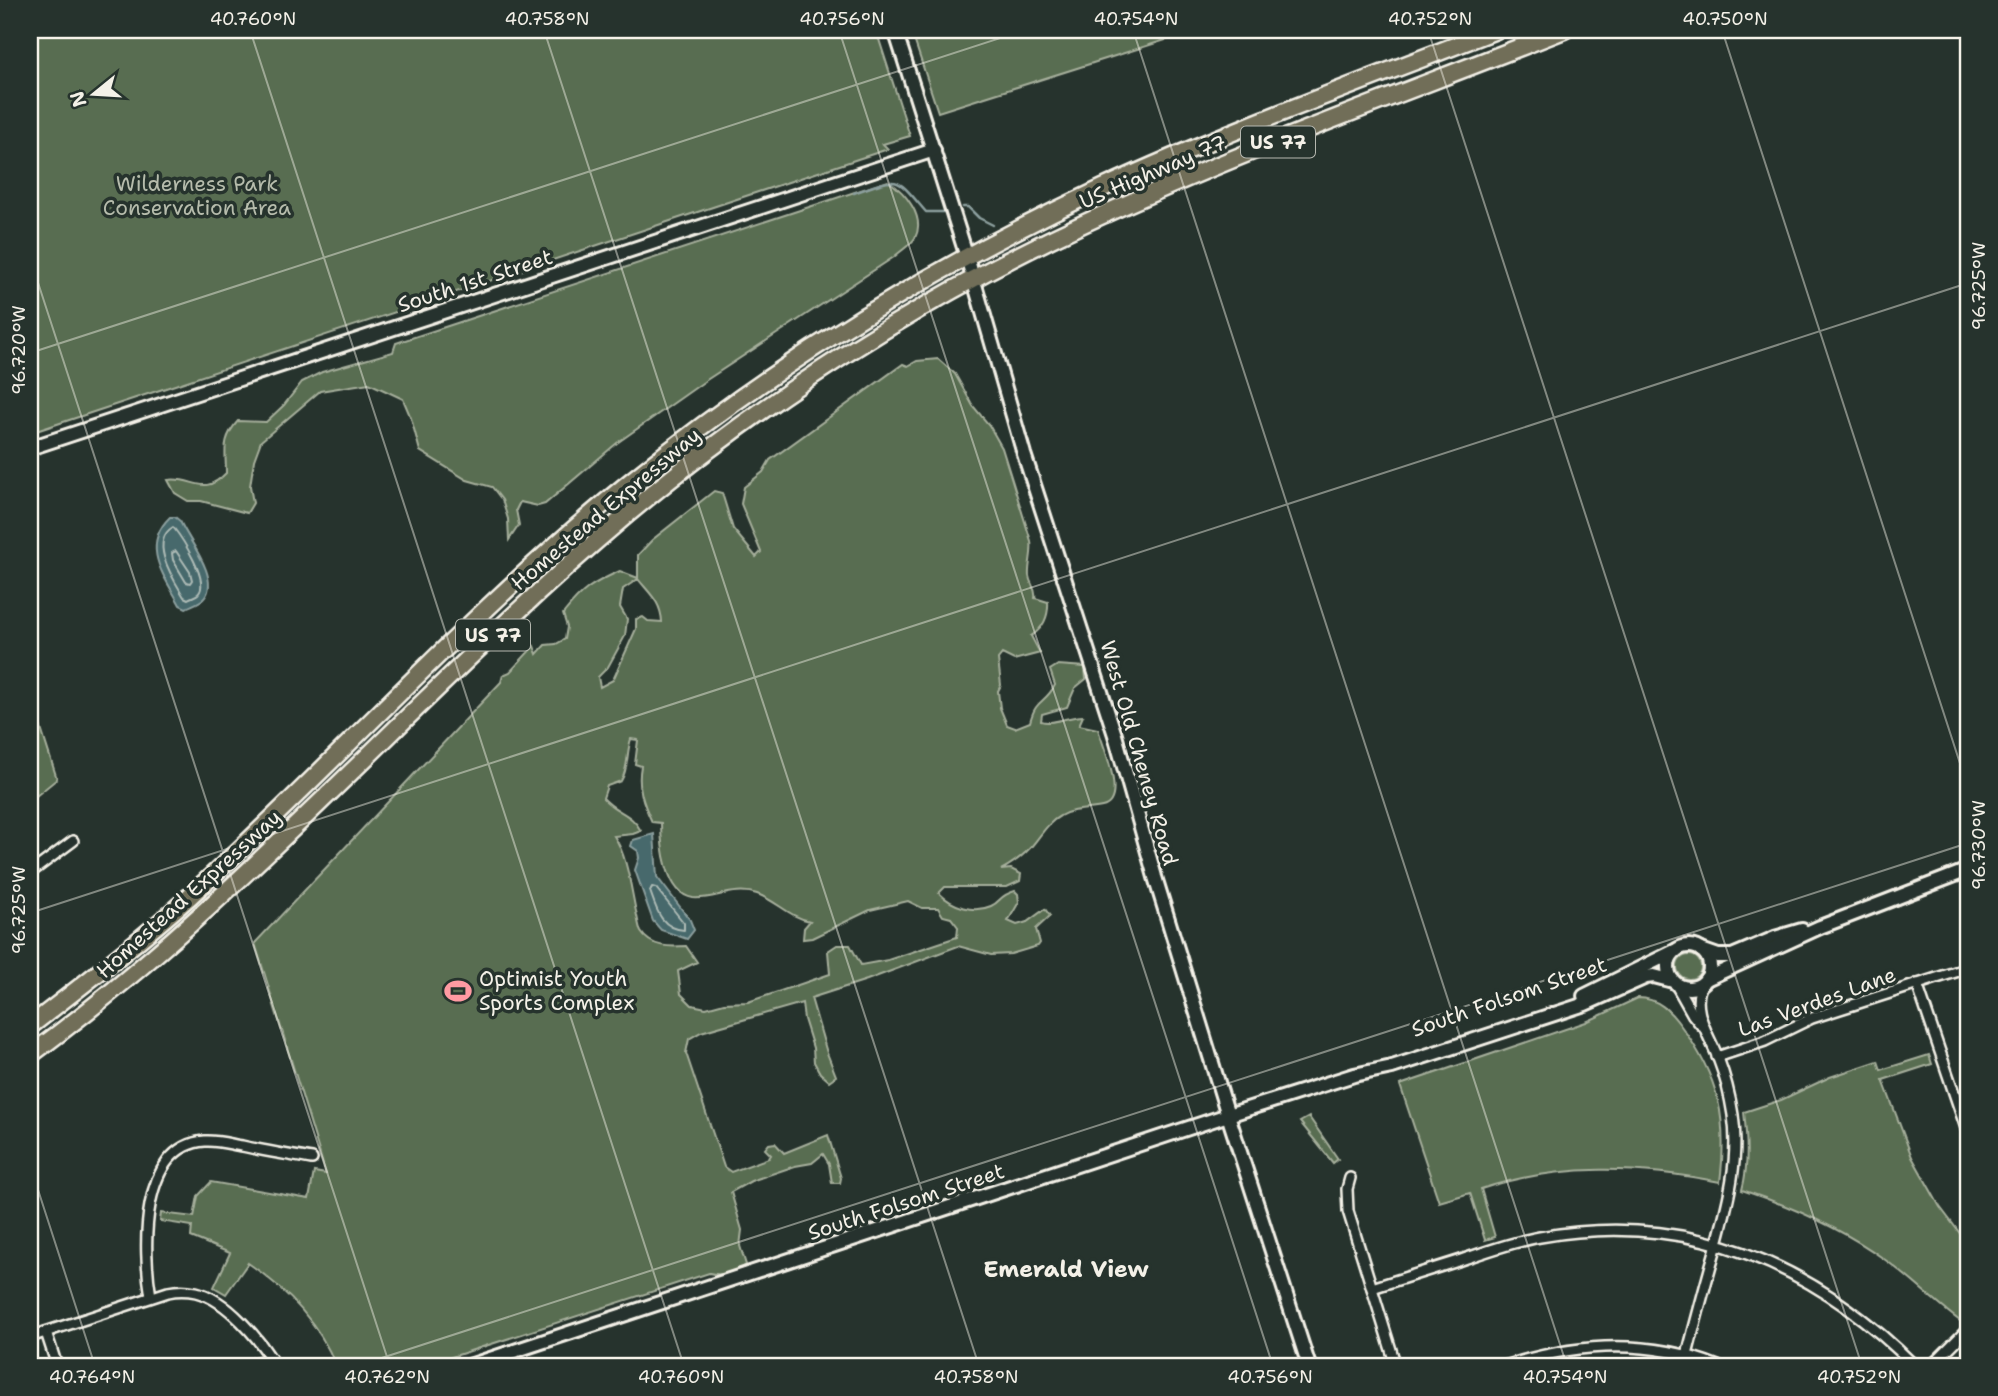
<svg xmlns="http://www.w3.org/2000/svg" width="1998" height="1396" font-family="'Shantell Sans',sans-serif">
<rect width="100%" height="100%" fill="#26332d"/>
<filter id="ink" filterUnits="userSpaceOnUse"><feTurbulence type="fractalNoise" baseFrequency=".0143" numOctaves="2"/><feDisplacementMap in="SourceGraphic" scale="14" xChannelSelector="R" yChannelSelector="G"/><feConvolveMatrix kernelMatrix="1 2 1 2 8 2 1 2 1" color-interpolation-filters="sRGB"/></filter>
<g filter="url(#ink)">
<!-- green -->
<g fill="#596d51" stroke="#a6af9c" stroke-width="2" fill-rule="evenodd">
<polygon points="30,30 876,30 910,136 883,144 888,149 30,433"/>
<polygon points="911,30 1197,30 938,112"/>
<path d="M888,181C905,192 926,217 915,238C911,245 900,251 894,257L705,381L617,443L545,504L538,506L520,502L516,510L519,525L509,540L508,519L502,500L492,487L467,480L420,451L411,418L403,399L369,383L320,391L261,441L254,460L250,486L253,503L247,513L201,501H188L175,493L168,480C194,476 202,498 226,473C226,450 221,440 238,421L266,422L284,405L302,382L322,372L393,352L396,343Z"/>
<path d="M938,359L955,374L973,406L989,425L1002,448L1031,541C1033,553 1028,565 1029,576C1030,585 1037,589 1035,598L1048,602C1049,616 1043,629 1031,636L1040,653L1014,660L1002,654L998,659L1001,685L998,691L1000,708L1007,725L1015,728L1030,722C1036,698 1045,704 1055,685L1050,670L1058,665L1085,667L1086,679L1075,688L1067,707L1042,714L1041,721C1053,725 1069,716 1083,716L1079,725L1098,729C1103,746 1128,802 1102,807C1088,810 1074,808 1060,816C1047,823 1040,837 1031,847C1022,857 1012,864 1001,870L1011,869L1021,874L1020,881L1007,887H945L939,893C952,906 973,914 991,906C1002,901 998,896 1015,891L1018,894L1019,902L1008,921L1017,925L1027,922L1045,909L1050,916L1036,929L1040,943L1038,946L1011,954L991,955L958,946L867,980L811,998L827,1053L836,1076L829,1081L820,1073L814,1062L813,1048L804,1019L802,1003L701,1032L689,1039L686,1053L724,1167L731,1172L769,1158L771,1155L765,1149L769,1144L775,1143L784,1153L828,1135L841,1178L840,1183H832L829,1164L823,1154L812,1163L795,1166L751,1181L731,1192L742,1230L740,1246L746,1265C736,1273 720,1276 709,1273L424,1366H336C319,1323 286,1289 248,1263L226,1294L214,1287L230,1253L191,1237L192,1226L160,1221L161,1213L194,1217L198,1196L211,1182L309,1199L314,1172L326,1174L255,943L501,682L503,675L510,672L534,646L537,654L545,645L556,644L565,639L567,627L563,614C583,589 591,584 620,571L638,578V555L652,540L714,491L722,493L733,529L756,557L761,552L741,504L744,487L763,472L770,460L903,364L908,366L917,361ZM638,579C650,594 661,602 662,622L648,621L643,617L636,619V629L613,680L600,687L598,677L608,667L625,636L627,619L620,607L623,589ZM631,739L638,740L635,764L641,766C637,787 643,803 652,822L661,823C661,843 665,894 693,898C714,900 734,886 757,894C777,901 789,917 810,921L804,928L803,939L812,938L870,910L908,901L922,908H938L943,916L951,918L958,927L957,937L888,960L861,965L850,945H837L828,951L830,974L748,1002L724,1003L706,1008L692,1005L681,994L678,971L697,962L686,946C671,947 651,948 641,932C639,928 638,920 637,916C631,891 628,857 614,836L633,834L641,831C632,813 616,813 603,798L607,786L621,781C629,768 626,754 631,739Z"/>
<polygon points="30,694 57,779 30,801"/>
<circle cx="1689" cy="967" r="12"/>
<path d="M1638,998C1658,998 1670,1011 1681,1026C1719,1077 1728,1119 1720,1182C1640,1166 1560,1163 1481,1189L1495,1237L1485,1240L1470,1193L1439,1202L1400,1085L1586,1022Z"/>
<path d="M1929,1055L1932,1064L1883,1080L1912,1157L1940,1207L1968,1244V1313L1960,1321C1934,1302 1911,1278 1884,1259C1841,1228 1793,1207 1742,1190C1749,1164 1747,1138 1744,1112L1781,1100L1830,1077L1878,1061L1881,1070Z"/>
<polygon points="1309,1117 1338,1159 1333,1163 1300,1122"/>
</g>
<!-- water -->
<g fill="#46696c" stroke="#8c9f9e" stroke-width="2">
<path d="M170,517H175L180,521C188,540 220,577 205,597C202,602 192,605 186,608L180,605C164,576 140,546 170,517Z"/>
<polygon points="654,834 657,877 690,920 694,930 687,939 661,930 653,921 635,870 639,858 638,851 631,846 633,840"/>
</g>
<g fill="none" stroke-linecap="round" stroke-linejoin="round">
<!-- shore -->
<g stroke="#aebbb6" stroke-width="2">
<path d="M173,527C181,537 211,582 198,594C196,596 191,597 188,599L184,597C174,580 148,542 173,527Z"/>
<polygon points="176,551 190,572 192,580 190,583 186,582 173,560 172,553"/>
<path d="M652,887L656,888L684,923V930C661,928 657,911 650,891Z"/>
</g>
<!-- stream -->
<g stroke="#8c9f9e" stroke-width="2.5">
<path d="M854,193C901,176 895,176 926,212H943"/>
<polyline points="963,207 968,207 979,218 993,225"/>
</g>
<defs>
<g id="street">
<polyline points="30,873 73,841"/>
<polyline points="1675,983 1693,1015 1701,1025"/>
<polyline points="1917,984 1968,1134"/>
<polyline points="1717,1057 1765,1041 1812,1018 1968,968"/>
<polyline points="1350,1178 1347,1189 1348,1211 1396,1366"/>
<path d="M1372,1288C1401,1279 1430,1270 1458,1261C1485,1252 1512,1242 1540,1237C1687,1211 1811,1262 1915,1366"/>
<path d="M151,1297C143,1251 139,1146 205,1141C217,1140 230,1144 242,1146C265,1151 289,1155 312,1159"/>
<polyline points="46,1332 57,1366"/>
<path d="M30,1337L168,1292C177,1290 186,1290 196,1292C226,1299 261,1340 275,1366"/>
<path d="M1687,1355C1696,1320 1705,1286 1715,1251C1727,1206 1740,1162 1733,1115C1730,1095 1725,1076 1718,1058C1709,1035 1689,1007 1703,983"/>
<polyline points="246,1366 271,1358"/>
<path d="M1505,1366C1575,1343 1648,1338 1718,1366"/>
<polyline points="1931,1366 1968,1329"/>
</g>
<g id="secondary">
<polyline points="895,30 967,257 1024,454 1115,735 1155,877 1228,1115 1309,1366"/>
<polyline points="30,448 934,150"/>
<circle cx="1689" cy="967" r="21"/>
<polyline points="1701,950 1718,956 1732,956 1775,938 1802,930"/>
<polyline points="1706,979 1820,927 1968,870"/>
<polyline points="1584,996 1675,951"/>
<polyline points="469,1366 1228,1115 1354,1075 1392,1067 1585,1004 1646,977 1654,976 1673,981"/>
</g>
<g id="highway">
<path d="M30,1026C84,984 139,942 190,896C339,760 473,609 630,482C774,365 935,266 1103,188C1231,129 1365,81 1496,30"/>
<path d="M30,1055C276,875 465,633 708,450C825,362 952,284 1085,223C1241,151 1404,93 1564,30"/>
</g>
</defs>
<!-- street casing -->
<use href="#street" stroke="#f4f1e8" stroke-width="14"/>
<!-- secondary casing -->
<use href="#secondary" stroke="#f4f1e8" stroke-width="18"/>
<!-- highway casing -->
<use href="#highway" stroke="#f4f1e8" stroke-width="21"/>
<!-- street -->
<use href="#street" stroke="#26332d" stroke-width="9"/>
<!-- secondary -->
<use href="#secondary" stroke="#26332d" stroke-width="12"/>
<!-- highway -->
<use href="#highway" stroke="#716e59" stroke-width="16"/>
</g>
</g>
<!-- ticks -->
<path fill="none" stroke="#f4f1e8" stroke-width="2" stroke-opacity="0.45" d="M250,30L684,1366M544,30L979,1366M839,30L1273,1366M1133,30L1567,1366M1428,30L1862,1366M1722,30L1968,788M30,258L390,1366M30,353L1025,30M30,913L1968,283M30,1165L95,1366M357,1366L1968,843"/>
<!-- icons -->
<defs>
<symbol id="stadium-bare" viewBox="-9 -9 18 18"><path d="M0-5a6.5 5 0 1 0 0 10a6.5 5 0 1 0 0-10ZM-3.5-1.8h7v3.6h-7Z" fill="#ff9aa2" stroke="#26332d" stroke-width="2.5" paint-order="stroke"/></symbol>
</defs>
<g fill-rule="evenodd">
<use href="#stadium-bare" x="439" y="972" width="38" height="38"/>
</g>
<g text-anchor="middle" stroke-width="7" stroke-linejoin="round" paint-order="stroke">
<!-- shield labels -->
<g fill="#26332d" stroke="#b6b8b0" stroke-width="2">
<rect x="1241" y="126.5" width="74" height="31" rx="5"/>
<rect x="456" y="619.5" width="74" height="31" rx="5"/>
</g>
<g font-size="19" font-weight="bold" fill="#f4f1e8">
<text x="1278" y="149">US 77</text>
<text x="493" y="642">US 77</text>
</g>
<!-- street labels -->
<g font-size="21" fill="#f4f1e8" stroke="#26332d">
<text transform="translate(1153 172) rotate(-23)" y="7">US Highway 77</text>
<text transform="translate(475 281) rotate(-18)" y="7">South 1st Street</text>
<text transform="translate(606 509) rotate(-40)" y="7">Homestead Expressway</text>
<text transform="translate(1139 753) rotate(74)" y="7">West Old Cheney Road</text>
<text transform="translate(189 894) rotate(-42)" y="7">Homestead Expressway</text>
<text transform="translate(1509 997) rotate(-19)" y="7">South Folsom Street</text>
<text transform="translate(1817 1002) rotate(-20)" y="7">Las Verdes Lane</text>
<text transform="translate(906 1202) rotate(-18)" y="7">South Folsom Street</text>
</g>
<!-- park labels -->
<g font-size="21" fill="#b6bcac" stroke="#26332d">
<text x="197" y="191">Wilderness Park<tspan x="197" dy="24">Conservation Area</tspan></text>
</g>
<!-- poi labels -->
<g font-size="21" fill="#f4f1e8" stroke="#26332d" text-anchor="start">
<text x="479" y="986">Optimist Youth<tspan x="479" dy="24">Sports Complex</tspan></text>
</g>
<!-- neighbourhood labels -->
<g font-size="23" font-weight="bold" fill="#f4f1e8" stroke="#26332d">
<text x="1066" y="1277">Emerald View</text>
</g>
</g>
<!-- margin -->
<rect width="1998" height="1396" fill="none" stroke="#26332d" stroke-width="77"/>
<!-- north arrow -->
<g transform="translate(94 94) rotate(252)" stroke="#26332d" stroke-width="5" paint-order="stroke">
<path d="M0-5L12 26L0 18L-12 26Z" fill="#f4f1e8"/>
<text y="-10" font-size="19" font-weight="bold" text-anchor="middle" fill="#f4f1e8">N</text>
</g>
<rect x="38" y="38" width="1922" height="1320" fill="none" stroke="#f4f1e8" stroke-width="2.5"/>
<g font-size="18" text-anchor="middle" fill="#f4f1e8">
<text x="253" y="25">40.760°N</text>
<text x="547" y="25">40.758°N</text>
<text x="842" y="25">40.756°N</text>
<text x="1136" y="25">40.754°N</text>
<text x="1430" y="25">40.752°N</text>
<text x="1725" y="25">40.750°N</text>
<text transform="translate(1979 286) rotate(-90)" y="6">96.725°W</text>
<text transform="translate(19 350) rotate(-90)" y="6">96.720°W</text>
<text transform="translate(1979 845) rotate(-90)" y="6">96.730°W</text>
<text transform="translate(19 910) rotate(-90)" y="6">96.725°W</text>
<text x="92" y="1383">40.764°N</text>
<text x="387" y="1383">40.762°N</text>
<text x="681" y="1383">40.760°N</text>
<text x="976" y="1383">40.758°N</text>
<text x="1270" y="1383">40.756°N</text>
<text x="1565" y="1383">40.754°N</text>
<text x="1859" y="1383">40.752°N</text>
</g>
</svg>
